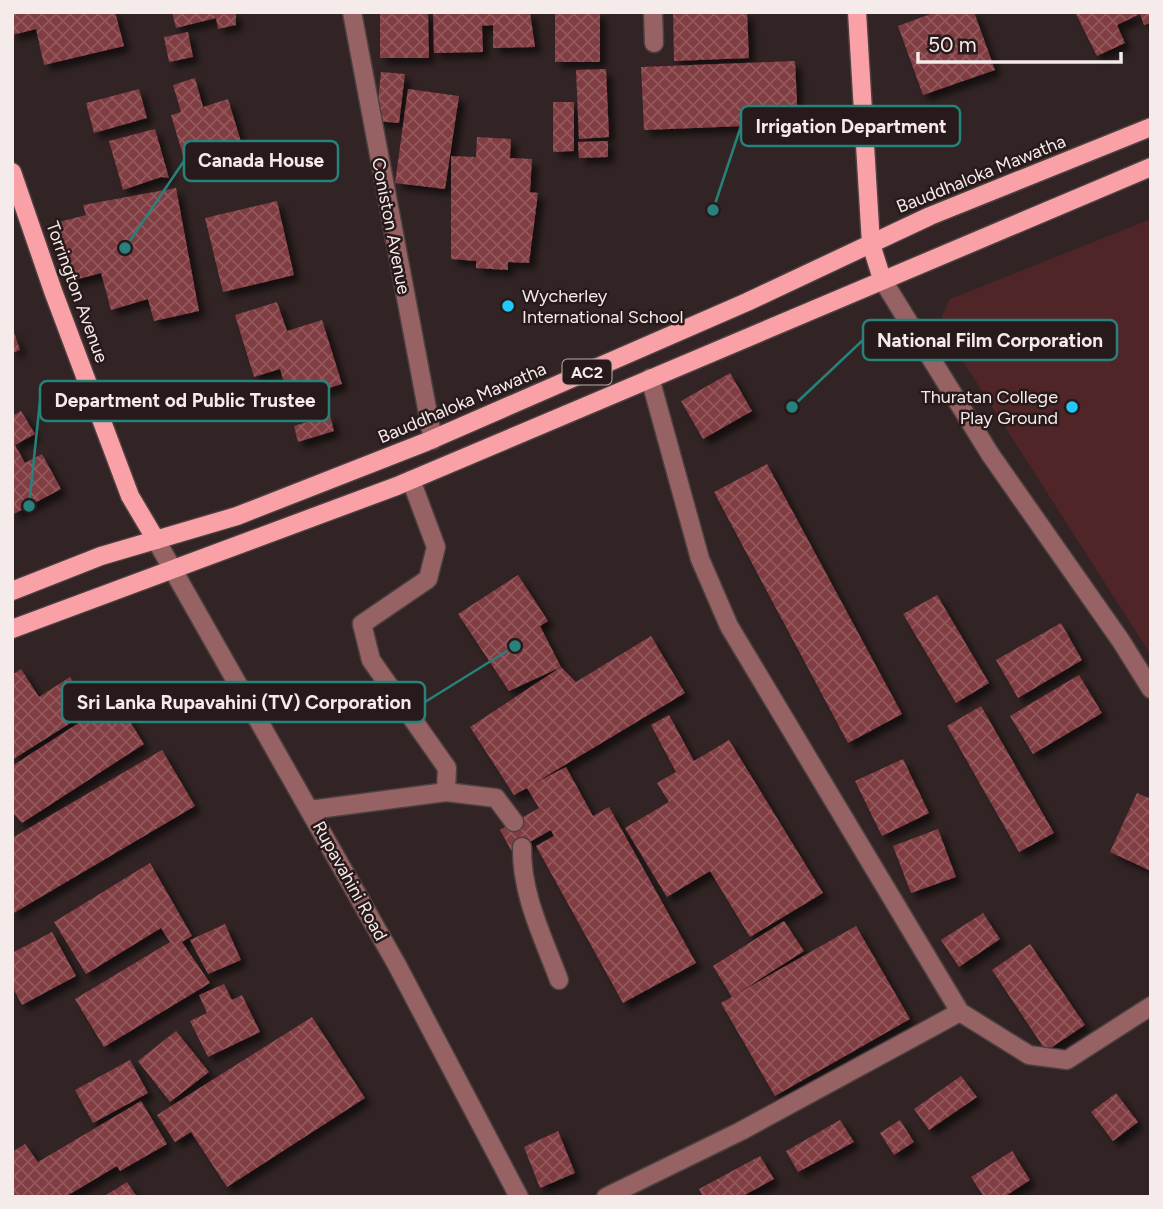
<svg xmlns="http://www.w3.org/2000/svg" width="1163" height="1209" font-family="Figtree,sans-serif">
<defs>
<pattern id="building-cross-hatch" width="8" height="8" patternUnits="userSpaceOnUse" patternTransform="scale(1.75)"><rect width="8" height="8" fill="#803c42"/><path d="M0 0l8 8M0 8l8-8" fill="none" stroke="#93585d"/></pattern>
<filter id="shadow"><feDropShadow dx="6" dy="6" stdDeviation="3.5" flood-color="#0009"/></filter>
</defs>
<rect width="100%" height="100%" fill="#322424"/>
<!-- park -->
<polygon fill="#4f2528" points="1151,219 1151,655 950,341 941,318 950,299"/>
<!-- building -->
<g fill="url(#building-cross-hatch)" filter="url(#shadow)">
<polygon points="12,12 115,12 124,46 44,65 36,29 12,35"/>
<polygon points="172,12 236,12 236,25 218,29 216,18 176,28"/>
<polygon points="380,12 428,12 429,58 380,58"/>
<polygon points="433,12 530,12 535,47 493,48 493,25 482,26 483,52 434,53"/>
<rect x="555" y="12" width="45" height="50"/>
<polygon points="673,12 747,12 749,58 674,61"/>
<polygon points="936,12 974,12 995,70 923,95 898,26"/>
<polygon points="1075,12 1151,12 1151,23 1144,25 1140,14 1117,25 1125,43 1097,56"/>
<polygon points="188,32 193,57 169,62 164,37"/>
<polygon points="795,61 798,124 644,130 641,67"/>
<polygon points="606,69 609,137 579,139 576,70"/>
<polygon points="381,72 405,74 399,123 376,121"/>
<polygon points="195,78 203,107 228,99 245,155 188,172 171,115 181,112 173,85"/>
<polygon points="139,89 147,118 94,133 86,103"/>
<polygon points="408,89 459,96 445,189 395,183"/>
<polygon points="553,102 574,102 574,151 553,152"/>
<polygon points="155,129 169,178 161,177 123,190 109,141"/>
<polygon points="477,137 511,139 510,158 532,159 530,192 538,193 529,263 508,262 508,270 476,268 476,261 451,259 451,156 476,157"/>
<polygon points="608,141 608,157 579,158 578,142"/>
<polygon points="176,188 199,311 154,321 148,299 111,310 101,273 71,281 55,223 86,215 83,205"/>
<polygon points="277,201 294,275 223,292 205,218"/>
<polygon points="277,302 287,331 322,320 342,384 289,400 280,369 254,377 235,315"/>
<polygon points="12,327 20,350 12,353"/>
<polygon points="730,373 752,411 703,439 681,401"/>
<polygon points="21,411 35,434 15,445 25,463 42,454 61,489 12,515 12,416"/>
<polygon points="330,415 334,431 298,442 294,426"/>
<polygon points="767,464 902,714 848,743 714,492"/>
<polygon points="518,575 548,621 540,626 561,667 509,691 458,614"/>
<polygon points="937,595 989,683 956,703 903,614"/>
<polygon points="1061,623 1082,660 1018,698 996,660"/>
<polygon points="651,636 685,693 533,784 566,767 593,816 609,807 696,963 623,1003 536,846 554,836 551,830 512,852 500,830 539,808 527,788 514,795 470,727 561,667 576,682"/>
<polygon points="21,669 39,697 70,677 91,710 12,760 12,675"/>
<polygon points="1079,675 1102,713 1033,754 1010,716"/>
<polygon points="116,699 144,744 22,823 12,812 12,766"/>
<polygon points="981,706 1054,833 1019,852 947,726"/>
<polygon points="669,715 694,761 729,740 823,893 750,937 710,871 667,897 625,828 669,802 657,783 676,772 651,725"/>
<polygon points="162,750 195,806 12,914 12,838"/>
<polygon points="903,759 929,813 882,836 855,781"/>
<polygon points="1137,793 1151,799 1151,871 1110,852"/>
<polygon points="938,829 956,877 911,893 893,846"/>
<polygon points="150,863 192,936 182,942 210,983 104,1047 75,999 170,942 161,928 86,974 54,922"/>
<polygon points="983,913 1000,939 959,967 941,940"/>
<polygon points="784,921 804,951 735,995 856,926 910,1019 775,1096 721,1003 732,997 713,966"/>
<polygon points="225,924 241,960 208,974 190,940"/>
<polygon points="52,932 76,976 22,1005 12,986 12,953"/>
<polygon points="1030,944 1085,1025 1046,1051 992,970"/>
<polygon points="224,984 232,1000 242,995 260,1032 208,1057 190,1021 207,1013 199,995"/>
<polygon points="312,1017 365,1098 227,1187 191,1132 175,1142 157,1115"/>
<polygon points="176,1031 209,1072 170,1102 138,1061"/>
<polygon points="130,1060 148,1093 93,1123 75,1090"/>
<polygon points="961,1076 977,1097 929,1130 914,1109"/>
<polygon points="1116,1093 1138,1122 1113,1141 1091,1112"/>
<polygon points="141,1101 167,1144 120,1171 117,1166 65,1197 12,1197 12,1152 25,1144 38,1162"/>
<polygon points="840,1120 854,1142 798,1172 786,1151"/>
<polygon points="900,1120 914,1142 894,1155 880,1133"/>
<polygon points="558,1131 575,1173 540,1188 524,1147"/>
<polygon points="1012,1151 1030,1180 1004,1197 984,1197 971,1177"/>
<polygon points="760,1156 774,1179 741,1197 703,1197 699,1189"/>
<polygon points="127,1182 137,1197 103,1197"/>
</g>
<g fill="none" stroke-linecap="round" stroke-linejoin="round">
<defs>
<g id="minor">
<polyline points="352,12 433,440"/>
<polyline points="653,12 654,43"/>
<polyline points="882,279 990,454 1121,641 1151,689"/>
<polyline points="650,378 700,559 729,626 960,1012 1029,1055 1067,1060 1151,1006"/>
<polyline points="156,540 397,965 519,1197"/>
<polyline points="446,792 496,798 514,822"/>
<polyline points="310,810 446,792 447,768 371,660 362,624 428,579 436,547 411,480"/>
<path d="M522,847C521,894 543,937 559,980"/>
<polyline points="606,1197 741,1131 960,1012"/>
</g>
<g id="major">
<polyline points="857,12 871,244 882,279"/>
<polyline points="12,172 53,291 130,496 156,540"/>
<polyline points="12,591 101,556 237,516 426,442 747,302 930,216 1151,127"/>
<polyline points="12,629 397,486 1151,167"/>
</g>
</defs>
<!-- minor casing -->
<use href="#minor" stroke="#4d4040" stroke-width="21"/>
<!-- major casing -->
<use href="#major" stroke="#4d4040" stroke-width="21"/>
<!-- minor -->
<use href="#minor" stroke="#966264" stroke-width="18"/>
<!-- major -->
<use href="#major" stroke="#f9a1a6" stroke-width="18"/>
</g>
<!-- markers -->
<g fill="#21c9fd" stroke="#281a1b" stroke-width="2.5">
<circle cx="508" cy="306" r="7"/>
<circle cx="1072" cy="407" r="7"/>
</g>
<g text-anchor="middle" stroke-width="5" stroke-linejoin="round" paint-order="stroke">
<!-- shield labels -->
<rect fill="#281a1b" stroke="#b8acad" stroke-width="2" x="562.5" y="359.5" width="49" height="25" rx="5"/>
<g font-size="16" font-weight="bold" fill="#f5ebeb">
<text x="587" y="378">AC2</text>
</g>
<!-- street labels -->
<g font-size="18" fill="#f5ebeb" stroke="#281a1b">
<text transform="translate(981 174) rotate(-22)" y="6">Bauddhaloka Mawatha</text>
<text transform="translate(391 226) rotate(79)" y="6">Coniston Avenue</text>
<text transform="translate(77 292) rotate(70)" y="6">Torrington Avenue</text>
<text transform="translate(462 403) rotate(-23)" y="6">Bauddhaloka Mawatha</text>
<text transform="translate(350 881) rotate(61)" y="6">Rupavahini Road</text>
</g>
<!-- poi labels -->
<g font-size="18" fill="#f5ebeb" stroke="#281a1b" text-anchor="start">
<text x="522" y="302">Wycherley<tspan x="522" dy="21">International School</tspan></text>
<text x="1058" y="403" text-anchor="end">Thuratan College<tspan x="1058" dy="21">Play Ground</tspan></text>
</g>
</g>
<!-- callouts -->
<path fill="none" stroke="#26827a" stroke-width="2.5" d="M713 210L741 126M125 248L184 161M792 407L863 340M29 506L40 401M515 646L425 702"/>
<g fill="#26827a" stroke="#281a1b" stroke-width="2.5">
<circle cx="713" cy="210" r="7"/>
<circle cx="125" cy="248" r="7"/>
<circle cx="792" cy="407" r="7"/>
<circle cx="29" cy="506" r="7"/>
<circle cx="515" cy="646" r="7"/>
</g>
<g fill="#281a1b" stroke="#26827a" stroke-width="2.5">
<rect x="741" y="106" width="219" height="40" rx="7"/>
<rect x="184" y="141" width="154" height="40" rx="7"/>
<rect x="863" y="320" width="254" height="40" rx="7"/>
<rect x="40" y="381" width="289" height="40" rx="7"/>
<rect x="62" y="682" width="363" height="40" rx="7"/>
</g>
<g font-size="19" text-anchor="middle" font-weight="bold" fill="#f5ebeb">
<text x="851" y="133">Irrigation Department</text>
<text x="261" y="167">Canada House</text>
<text x="990" y="347">National Film Corporation</text>
<text x="185" y="407">Department od Public Trustee</text>
<text x="244" y="709">Sri Lanka Rupavahini (TV) Corporation</text>
</g>
<!-- border -->
<rect width="1163" height="1209" fill="none" stroke="#f5ebeb" stroke-width="28"/>
<!-- scale -->
<path d="M918 52v10h203v-10" fill="none" stroke="#f5ebeb" stroke-width="3.5"/>
<text x="928" y="52" font-size="21" fill="#f5ebeb" stroke="#281a1b" stroke-width="5" paint-order="stroke">50 m</text>
</svg>
